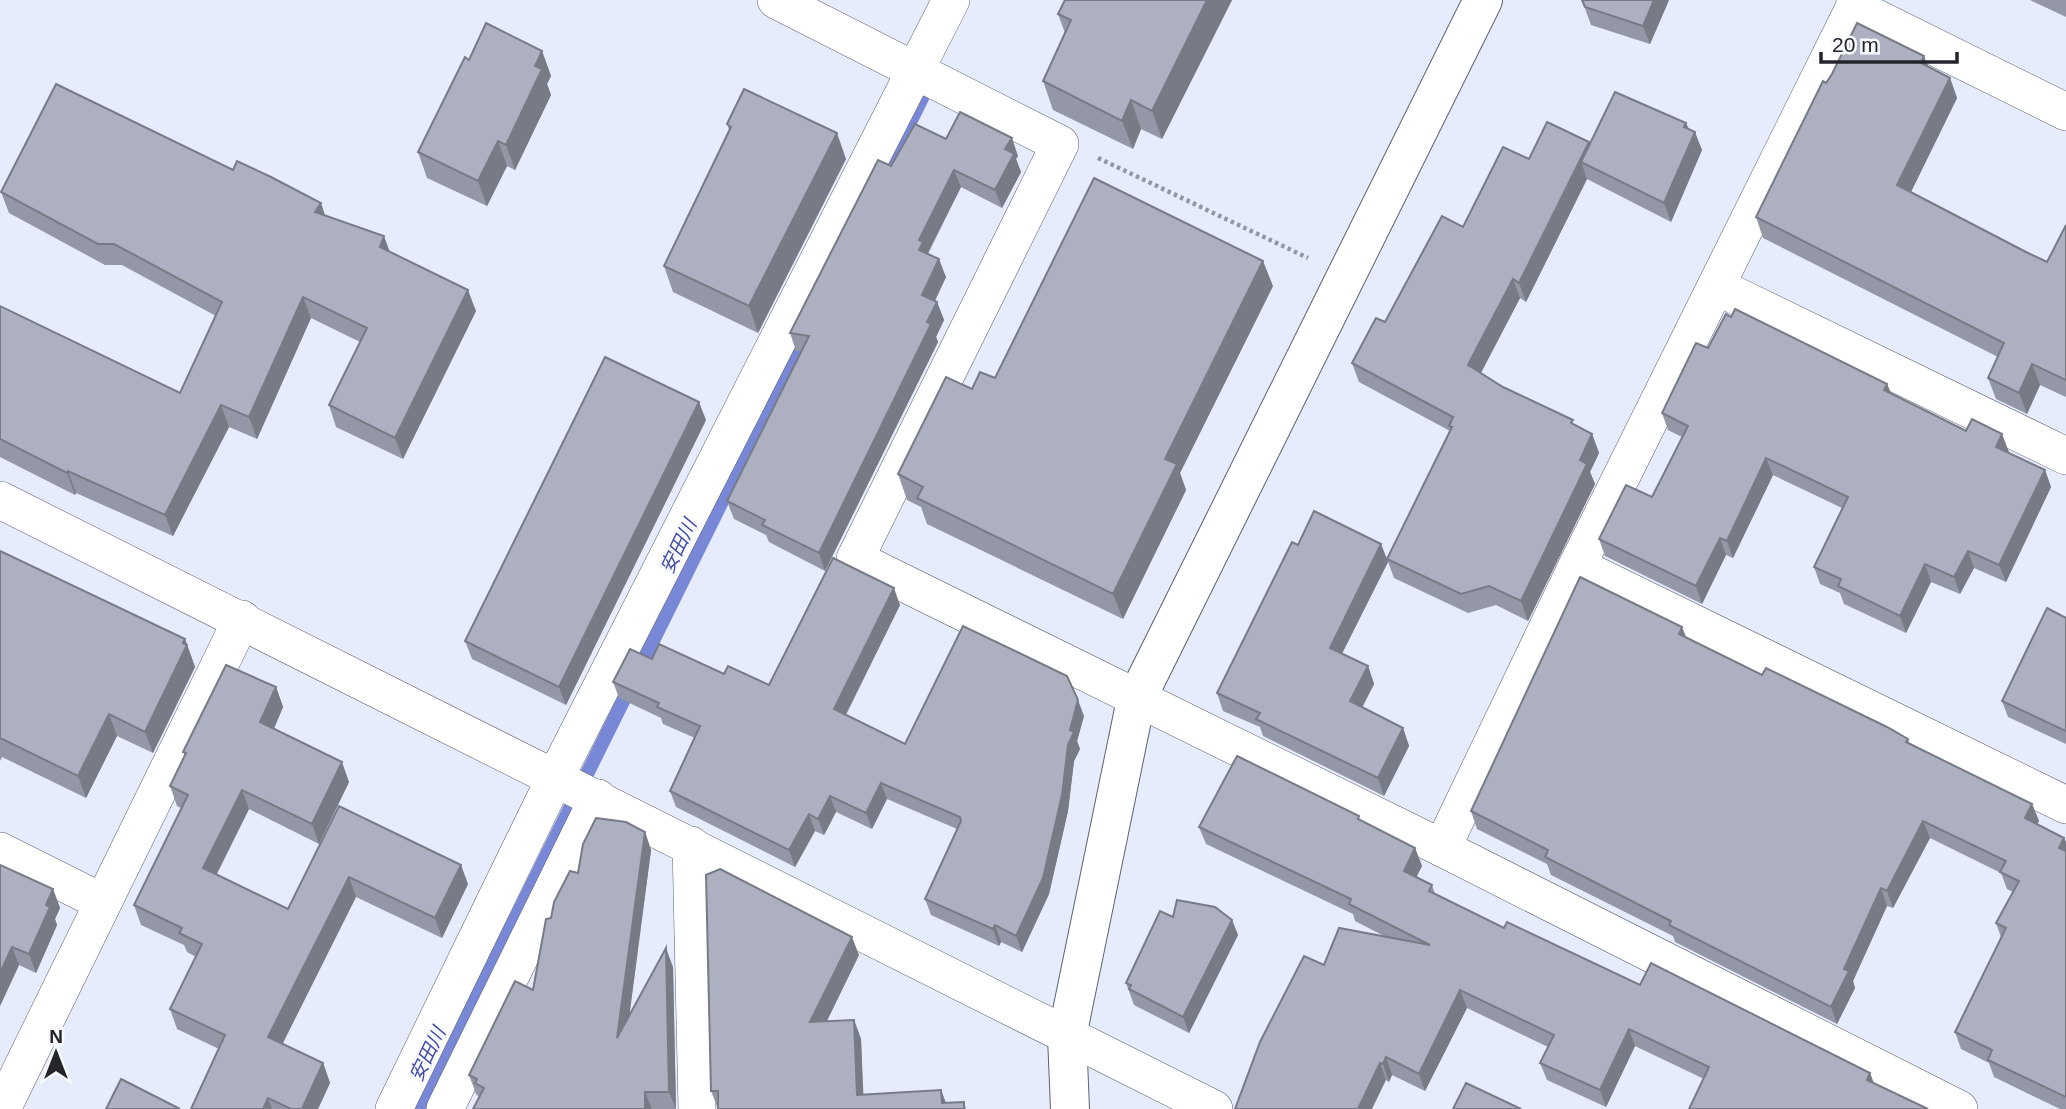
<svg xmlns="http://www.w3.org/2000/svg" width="2066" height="1109" font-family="Helvetica,'Noto Sans JP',sans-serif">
<rect width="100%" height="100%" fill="#e7ecfc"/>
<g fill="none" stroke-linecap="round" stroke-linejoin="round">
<!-- stream -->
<g stroke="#7988d6" stroke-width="14">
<polyline points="881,181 931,80"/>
<polyline points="421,1109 805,334"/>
</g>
<defs>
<g id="minor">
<polyline points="776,0 1060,144 855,559 1442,848 1959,1109"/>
<polyline points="1854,7 2066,112"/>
<polyline points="1716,286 2066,456"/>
<polyline points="0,500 1214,1109"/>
<polyline points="1577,566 2066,805"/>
<polyline points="691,845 697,1109"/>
<polyline points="1442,848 1577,566 1858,0"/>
<polyline points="0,851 102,902"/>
<polyline points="2,1109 242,619"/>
<polyline points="394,1109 556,776 951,0"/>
<polyline points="445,1109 598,798"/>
</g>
<polyline id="tertiary" points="1070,1109 1067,1036 1136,700 1483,0"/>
</defs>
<!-- minor casing -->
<use href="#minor" stroke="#5d616f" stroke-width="38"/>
<!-- tertiary casing -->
<use href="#tertiary" stroke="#5d616f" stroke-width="40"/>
<!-- path -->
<polyline stroke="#9296a1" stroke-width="4.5" stroke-dasharray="3.5 3.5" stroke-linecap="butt" points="1098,158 1308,258"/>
<!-- minor -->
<use href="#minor" stroke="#fff" stroke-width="37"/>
<!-- tertiary -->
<use href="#tertiary" stroke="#fff" stroke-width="38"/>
</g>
<!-- wall -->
<g fill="#9497a5">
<polygon points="1232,0 1162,139 1141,129 1133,149 1053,110 1043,81 1065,33 1058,14"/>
<polygon points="1582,0 1669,0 1650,44 1591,25"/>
<polygon points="2030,0 2066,0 2066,17"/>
<polygon points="542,51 551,76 547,84 551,95 515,170 507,166 487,206 427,178 418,152 469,60"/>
<polygon points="1928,67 1950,78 1957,98 1911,192 2026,252 2047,262 2066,225 2066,397 2040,385 2027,414 1996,399 1988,378 1998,357 1763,238 1756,217 1826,83"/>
<polygon points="1686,123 1689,129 1702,150 1671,222 1587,179 1526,302 1520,298 1481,373 1503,387 1592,434 1599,453 1590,472 1595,484 1528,621 1496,605 1468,613 1394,578 1387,559 1450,431 1359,382 1352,363 1463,227 1529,159 1590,143"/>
<polygon points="727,124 846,159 758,333 673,292 664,266 729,130"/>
<polygon points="946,139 1018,156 1016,159 1021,172 1002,208 961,187 928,254 946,277 935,301 937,302 944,320 936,337 938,342 825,571 769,542 766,535 734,519 727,501 801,351 796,351 790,333 891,166"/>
<polygon points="1,192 325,216 389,252 476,311 403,459 336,427 329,405 360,342 311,318 257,439 229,427 173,536 76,493 75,495 0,457 0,306 180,393 216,316 122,265 105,265 9,213"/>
<polygon points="1273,286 1180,473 1186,490 1123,619 927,524 921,507 907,500 898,474 972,389 995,378"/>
<polygon points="1708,348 1887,384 1891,393 1966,431 2002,434 2008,453 2045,470 2051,487 2006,582 1974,568 1960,594 1931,582 1906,633 1844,604 1840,593 1820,584 1814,567 1842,508 1773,475 1733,558 1726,555 1702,604 1605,556 1599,539 1652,497 1682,437 1668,430 1662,413"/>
<polygon points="706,420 566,705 472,659 465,641"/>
<polygon points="1381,544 1388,562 1342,654 1368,666 1374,684 1362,708 1403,728 1409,746 1384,796 1263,736 1260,727 1223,711 1217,693 1298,545"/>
<polygon points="0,551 185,639 195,667 153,753 117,736 86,798 2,757 0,761"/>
<polygon points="900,605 846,715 905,744 1084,716 1077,741 1080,749 1074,761 1068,811 1049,894 1022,952 1001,942 999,946 931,915 925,899 957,829 887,799 872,829 836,812 824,835 815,831 795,867 676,807 670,791 695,738 663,724 661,718 619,698 613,682 652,659 724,674 769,685"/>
<polygon points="2066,618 2066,744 2008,717 2002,701"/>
<polygon points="1686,638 1762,675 1908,739 1910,744 2032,804 2039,821 2037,824 2066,842 2066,1109 2060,1109 1994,1077 1989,1063 1961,1049 1955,1032 2001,937 1996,923 2013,892 2007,889 2001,873 1930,838 1893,908 1887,906 1853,981 1855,988 1837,1024 1675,942 1673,936 1551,875 1547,864 1477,829 1471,811"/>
<polygon points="276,687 283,707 274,729 349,782 319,844 249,809 217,874 288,909 339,806 468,884 442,938 356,897 282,1044 323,1063 330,1083 318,1109 191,1109 219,1049 177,1029 170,1009 196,957 187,952 184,945 141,925 134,905 181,808 177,806 170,786 185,755 183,752"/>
<polygon points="1360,820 1415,848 1422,866 1416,877 1432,885 1435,894 1504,928 1640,985 1870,1073 1874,1083 1704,1079 1635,1046 1606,1107 1547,1080 1540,1063 1548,1047 1467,1008 1425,1091 1392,1075 1389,1082 1386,1080 1324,965 1386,937 1355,921 1353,914 1206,844 1199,827"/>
<polygon points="645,832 651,850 629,1016 673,967 676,1109 473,1109 479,1097 476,1094 469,1075 533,990 551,918"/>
<polygon points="0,865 53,889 60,908 55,919 57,925 36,973 19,965 0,1006"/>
<polygon points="1173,917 1232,920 1238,935 1189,1033 1134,1005 1126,983"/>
<polygon points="859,955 827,1021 854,1020 861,1039 863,1095 941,1090 946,1103 964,1102 966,1109 718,1109 711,1091"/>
</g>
<!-- shaded-wall -->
<g fill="#787b86">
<polygon points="1207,0 1232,0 1162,139 1152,111"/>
<polygon points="1654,0 1669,0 1650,44 1643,26"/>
<polygon points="542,51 551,76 547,84 551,95 515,170 506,145 535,66"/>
<polygon points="1924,56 1932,76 1921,63"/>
<polygon points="1950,78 1957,98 1904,206 1897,185"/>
<polygon points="1131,100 1141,129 1133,149 1122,121"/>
<polygon points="1686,123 1692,139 1695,132 1702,150 1671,222 1664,203"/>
<polygon points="837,133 846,159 758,333 749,306"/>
<polygon points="1012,138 1018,156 1016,159 1021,172 1002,208 995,190 1005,149"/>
<polygon points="498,141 507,166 487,206 478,181"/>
<polygon points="1589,142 1596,161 1581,162 1587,179 1526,302 1519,283"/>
<polygon points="954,170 961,187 927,254 919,250 919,240"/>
<polygon points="321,203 328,224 315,212"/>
<polygon points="384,236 392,258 380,247"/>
<polygon points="939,259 946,277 929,313 922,295"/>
<polygon points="1263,261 1273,286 1180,473 1186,490 1123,619 1113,594 1165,459"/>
<polygon points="1513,279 1520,298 1475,384 1468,365"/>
<polygon points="468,290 476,311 403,459 395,438"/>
<polygon points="303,297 311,318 257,439 249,417"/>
<polygon points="937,302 944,320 936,337 938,342 825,571 819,553"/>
<polygon points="2032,364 2040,385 2027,414 2019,393"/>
<polygon points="1887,384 1894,401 1884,390"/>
<polygon points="699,402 706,420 566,705 559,687"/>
<polygon points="221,405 229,427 173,536 165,515"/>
<polygon points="1592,434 1599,453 1590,472 1595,484 1528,621 1521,601 1580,460"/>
<polygon points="2002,434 2009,452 2003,464 1996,447"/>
<polygon points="1766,458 1773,475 1733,558 1727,541"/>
<polygon points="2045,470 2051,487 2006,582 1999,565"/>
<polygon points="68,471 76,493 75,495 67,473"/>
<polygon points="1720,538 1726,555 1702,604 1696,586"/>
<polygon points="1381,544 1388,562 1336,665 1330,648"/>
<polygon points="1968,551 1974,568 1960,594 1954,577"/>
<polygon points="1925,564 1931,582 1906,633 1900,616"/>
<polygon points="894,588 900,605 840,726 834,709"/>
<polygon points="1682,627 1689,644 1679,634"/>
<polygon points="185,639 195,667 153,753 145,732"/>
<polygon points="1368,666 1374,684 1356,719 1350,701"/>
<polygon points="276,687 283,707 268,742 260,722"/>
<polygon points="1078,700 1084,716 1077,741 1080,749 1074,761 1068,811 1049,894 1022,952 1016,936"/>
<polygon points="109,714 117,736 86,798 78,776"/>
<polygon points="1403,728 1409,746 1384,796 1378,778"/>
<polygon points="342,762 349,782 319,844 312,824"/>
<polygon points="881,783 887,799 872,829 866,813"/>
<polygon points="242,790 249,809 210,887 203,868"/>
<polygon points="830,796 836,812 824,835 818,819"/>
<polygon points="2032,804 2039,821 2031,835 2025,818"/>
<polygon points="809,814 815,831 795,867 789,850"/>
<polygon points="1923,821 1930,838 1893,908 1887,891"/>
<polygon points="645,832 651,850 624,1057 617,1038"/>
<polygon points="2064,838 2066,842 2066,864 2059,848"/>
<polygon points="1415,848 1422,866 1411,888 1404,871"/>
<polygon points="461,865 468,884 442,938 435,918"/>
<polygon points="349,877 356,897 276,1057 268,1037"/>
<polygon points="1881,888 1887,906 1853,981 1855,988 1837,1024 1831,1007 1844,969"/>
<polygon points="53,889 60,908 55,919 57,925 36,973 29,954 46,905"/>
<polygon points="1232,920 1238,935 1189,1033 1183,1017"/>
<polygon points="995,925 1001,942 999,946 993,929"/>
<polygon points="852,937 859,955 817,1041 810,1022"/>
<polygon points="12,947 19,965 0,1006 0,973"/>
<polygon points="666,948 673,967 676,1109 669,1092"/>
<polygon points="1460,990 1467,1008 1425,1091 1419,1074"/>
<polygon points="854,1020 861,1039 864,1109 857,1095"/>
<polygon points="1629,1029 1635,1046 1606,1107 1600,1090"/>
<polygon points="1386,1057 1392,1075 1389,1082 1383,1064"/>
<polygon points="323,1063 330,1083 318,1109 302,1109"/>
<polygon points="1380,1063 1386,1080 1372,1109 1358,1109"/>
<polygon points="1870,1073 1876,1091 1867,1080"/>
<polygon points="941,1090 948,1109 942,1103"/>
<polygon points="645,1092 652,1109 645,1109"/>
<polygon points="268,1098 272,1109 263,1109"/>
</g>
<!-- building -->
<g fill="#acb0c0" stroke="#787b86" stroke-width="2">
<polygon points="1065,0 1207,0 1152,111 1131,100 1122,121 1043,81 1071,20 1058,14"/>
<polygon points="1582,0 1654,0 1643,26 1585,7"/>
<polygon points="486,23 542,51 535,66 542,69 506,145 498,141 478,181 418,152 465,57 469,60"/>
<polygon points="1857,23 1924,56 1921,63 1950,78 1897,185 2026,252 2047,262 2066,225 2066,380 2032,364 2019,393 1988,378 2004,343 1756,217 1823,81 1826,83 1832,74"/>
<polygon points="56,84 233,170 237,161 271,177 321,203 315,212 384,236 380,247 468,290 395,438 329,405 367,328 303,297 249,417 221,405 165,515 68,471 67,473 0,439 0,306 180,393 222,302 114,244 98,244 1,192"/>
<polygon points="744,89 837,133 749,306 664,266 731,127 727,124"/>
<polygon points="1615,92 1686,123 1684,127 1695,132 1664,203 1581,162"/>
<polygon points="960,112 1012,138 1005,149 1014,154 995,190 954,170 919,240 923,242 919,250 939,259 922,295 937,302 927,322 931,324 819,553 762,525 765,520 727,501 809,336 790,333 878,160 891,166 915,124 946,139"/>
<polygon points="1547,122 1589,142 1519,283 1513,279 1468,365 1503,387 1573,420 1571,423 1592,434 1580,460 1587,464 1521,601 1489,586 1461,594 1387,559 1452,427 1449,426 1453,417 1352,363 1376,318 1385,322 1442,216 1463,227 1503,147 1529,159"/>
<polygon points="1094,178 1263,261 1165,459 1177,464 1113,594 917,498 923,487 898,474 946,377 972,389 980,372 995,378"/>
<polygon points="1735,309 1887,384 1884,390 1966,431 1972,419 2002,434 1996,447 2045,470 1999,565 1968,551 1954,577 1925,564 1900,616 1838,586 1841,579 1814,567 1848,497 1766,458 1727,541 1720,538 1696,586 1599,539 1626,485 1652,497 1688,426 1662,413 1696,343 1708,348 1726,314 1731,317"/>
<polygon points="605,357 699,402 559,687 465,641"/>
<polygon points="1314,511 1381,544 1330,648 1368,666 1350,701 1403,728 1378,778 1256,719 1260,713 1217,693 1292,542 1298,545"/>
<polygon points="0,551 185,639 183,643 187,645 145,732 109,714 78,776 0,738"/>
<polygon points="833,558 894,588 834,709 905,744 963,626 1067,676 1078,700 1070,730 1074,732 1068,745 1062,795 1043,878 1016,936 995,925 993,929 925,899 961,821 960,817 881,783 866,813 830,796 818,819 809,814 789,850 670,791 700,726 657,707 659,703 613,682 630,649 652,659 659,644 724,674 728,666 769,685"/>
<polygon points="1580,577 1682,627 1679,634 1762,675 1766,668 1887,727 1908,739 1906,742 2032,804 2025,818 2064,838 2059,848 2066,851 2066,1097 1988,1060 1992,1050 1955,1032 2006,928 1996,923 2019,881 2000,872 2006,861 1923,821 1887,891 1881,888 1844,969 1849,971 1831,1007 1669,925 1671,921 1545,857 1548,850 1471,811"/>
<polygon points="2047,608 2066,618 2066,731 2002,701"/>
<polygon points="226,665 276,687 260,722 342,762 312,824 242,790 203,868 288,909 339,806 461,865 435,918 349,877 268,1037 323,1063 302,1109 291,1109 268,1098 263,1109 191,1109 225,1035 170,1009 202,944 179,933 182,928 134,905 188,795 170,786 186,753 183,752"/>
<polygon points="1237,756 1359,816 1358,819 1415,848 1404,871 1432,885 1429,891 1504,928 1507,922 1640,985 1651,963 1870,1073 1867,1080 1928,1109 1689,1109 1709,1067 1629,1029 1600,1090 1540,1063 1554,1035 1460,990 1419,1074 1386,1057 1383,1064 1380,1063 1358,1109 1235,1109 1260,1042 1304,956 1324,965 1339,928 1430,945 1349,904 1351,899 1199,827"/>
<polygon points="596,818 626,822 645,832 617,1038 666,948 669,1092 645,1092 645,1109 473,1109 484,1088 475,1083 477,1079 469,1075 515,981 533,990 546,919 551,918 554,902 570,871 578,873 583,844"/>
<polygon points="0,865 53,889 46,905 50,907 29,954 12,947 0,973"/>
<polygon points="720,869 852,937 810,1022 854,1020 857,1095 941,1090 942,1103 964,1102 964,1109 718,1109 718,1091 711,1091 706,875"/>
<polygon points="1177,900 1215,907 1232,920 1183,1017 1129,989 1131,985 1126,983 1160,911 1173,917"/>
<polygon points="121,1079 180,1109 106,1109"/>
<polygon points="1466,1083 1521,1109 1453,1109"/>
</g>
<g text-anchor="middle" stroke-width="5" stroke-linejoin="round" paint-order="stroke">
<!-- water labels -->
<g font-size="19" font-style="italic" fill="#3e47a3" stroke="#f8f9fd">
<text transform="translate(678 546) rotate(-64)" y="7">安田川</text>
<text transform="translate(427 1054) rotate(-64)" y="7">安田川</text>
</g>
</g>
<!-- north arrow -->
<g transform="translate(56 1053)" stroke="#f8f9fd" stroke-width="5" paint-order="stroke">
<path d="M0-5L12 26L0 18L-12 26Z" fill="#23252b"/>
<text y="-10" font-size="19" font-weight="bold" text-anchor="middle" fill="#23252b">N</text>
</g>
<!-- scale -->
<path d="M1821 52v10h136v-10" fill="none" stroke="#23252b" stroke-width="3.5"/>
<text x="1832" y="52" font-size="21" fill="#23252b" stroke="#f8f9fd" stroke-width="5" paint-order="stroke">20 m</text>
</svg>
